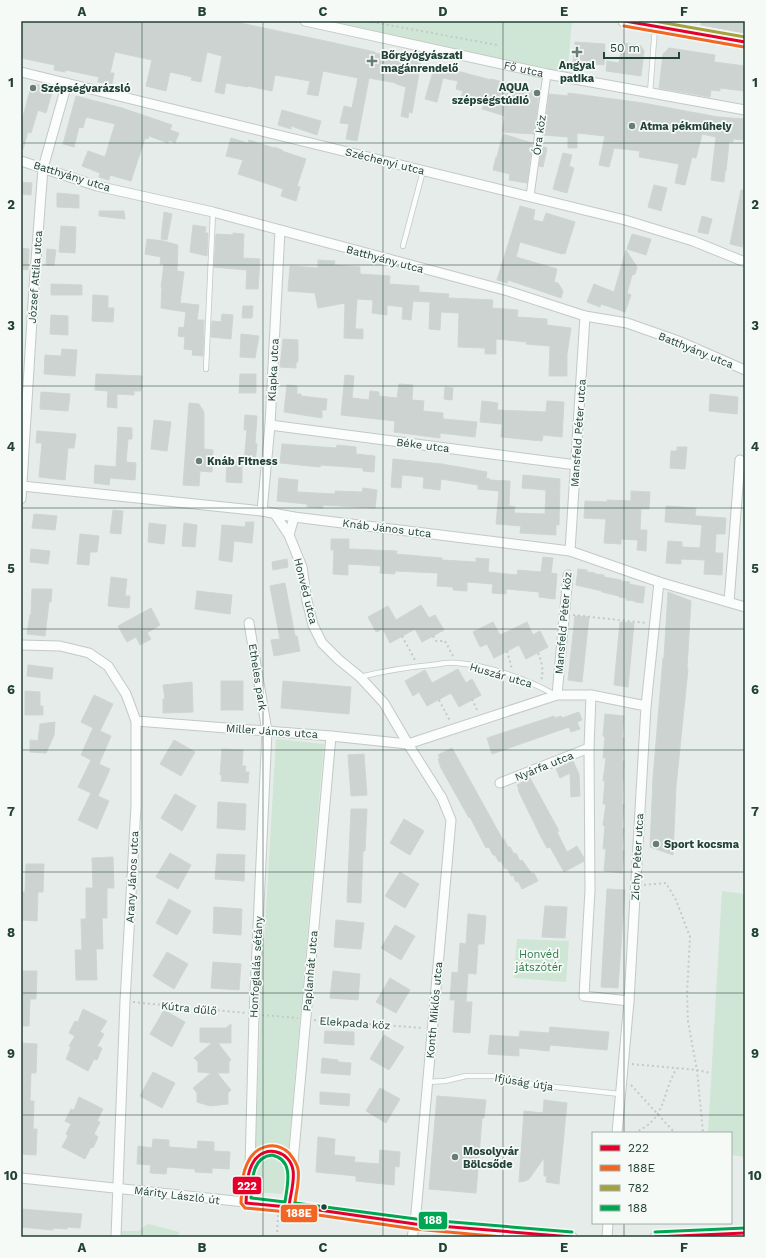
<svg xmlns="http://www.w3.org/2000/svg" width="766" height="1258" font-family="'Work Sans',sans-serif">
<rect width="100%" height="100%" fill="#e6ece9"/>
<!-- green -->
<g fill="#cfe5d5">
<polygon points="305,21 572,21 567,77"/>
<path d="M276,739L324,744L288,1156C278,1147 266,1146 255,1152L263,961Z"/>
<polygon points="722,891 745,894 745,1157 731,1155 731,1133 708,1133"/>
<polygon points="517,939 569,941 566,982 514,978"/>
<path d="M269,1155C292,1156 292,1179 282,1194L256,1192C253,1186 254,1182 254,1176C254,1164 257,1158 269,1155Z"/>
<polygon points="148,1224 179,1232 178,1237 121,1237 121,1231 138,1231"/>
</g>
<!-- building -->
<g fill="#cdd3d0" stroke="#cfd5d2">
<polygon points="21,21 231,21 330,42 375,52 375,53 421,62 412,113 409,112 408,118 401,116 406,87 396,84 396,83 369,78 357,141 346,139 349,124 340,123 344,106 352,108 358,78 323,71 318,96 307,94 310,81 275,75 272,91 248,86 248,87 226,83 224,94 215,92 222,56 207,52 201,82 191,80 192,77 170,72 166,91 146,86 152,60 115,52 110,73 114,73 112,84 98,82 99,77 66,70 65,72 54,70 55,65 21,58"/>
<polygon points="701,21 745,21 745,33 701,25"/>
<polygon points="575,42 605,44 604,65 573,62"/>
<polygon points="622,43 641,46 644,51 641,76 606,71 607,61 619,63"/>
<polygon points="669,48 715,55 714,62 745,66 745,91 720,88 720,91 711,90 710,97 659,88 663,54"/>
<polygon points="435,65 491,80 491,79 520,86 520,88 539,92 534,134 502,132 505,116 482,109 484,104 461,98 463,91 456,89 458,81 443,78 437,102 425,99"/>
<polygon points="32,83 53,89 46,113 38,110 31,133 28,132 23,149 21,149 21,124"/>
<polygon points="568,93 643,103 718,117 745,119 745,140 733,139 733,142 729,142 726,171 725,171 724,182 711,180 716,137 702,134 696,158 692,157 685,185 675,183 679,164 639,157 640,151 614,148 609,167 599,165 605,136 577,133 577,148 568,148 568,137 544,135 549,94 568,96"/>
<polygon points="76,96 122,108 172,125 170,130 179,133 175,143 169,140 168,143 149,136 148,139 145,138 131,181 110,175 109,180 99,177 100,173 82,166 88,151 105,157 115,124 86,117 83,128 79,127 74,147 63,144"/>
<polygon points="282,110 321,121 317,135 291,126 291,129 278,125"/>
<polygon points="503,134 532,143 527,183 509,180 510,174 493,170 496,157 497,157"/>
<polygon points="231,138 248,143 249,140 274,148 274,147 282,150 282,151 306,159 297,186 300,187 296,201 281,196 283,189 238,174 243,160 226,156"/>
<polygon points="542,146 547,148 543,167 539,166"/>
<polygon points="563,153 572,155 569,166 574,168 567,193 553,189"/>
<polygon points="21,182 32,183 31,195 21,194"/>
<polygon points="654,185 667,188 661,211 648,207"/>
<polygon points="741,190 745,190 745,230 742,247 730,244"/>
<polygon points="57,193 79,195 79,208 57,207"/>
<polygon points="520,206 535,210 533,220 543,222 546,213 575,222 565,254 562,253 562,254 520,242 516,257 557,269 554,282 558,283 563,291 561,298 508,280 507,283 497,280"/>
<polygon points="99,211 124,211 125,219 99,216"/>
<polygon points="164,212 172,214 167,240 161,239"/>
<polygon points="702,216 712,219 708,234 698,232"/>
<polygon points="193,225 206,227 205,233 208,233 207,256 190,252"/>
<polygon points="61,226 76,227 75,253 59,252"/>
<polygon points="233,233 244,234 243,258 260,259 258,289 246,289 247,270 214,267 216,234 233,235"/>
<polygon points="632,234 651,239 646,255 627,249"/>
<polygon points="147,239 163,241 178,245 177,271 184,272 180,303 199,305 197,320 204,320 203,356 192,355 193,350 184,349 185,337 178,336 179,327 184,328 186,312 161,308 162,287 161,287 164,264 160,264 161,257 145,254"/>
<polygon points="21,248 29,249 28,270 21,269"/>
<polygon points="47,249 56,250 54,265 46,265"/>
<polygon points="626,250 637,267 635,274 632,275 627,293 631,295 625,312 601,304 600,307 587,302 594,284 614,292"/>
<polygon points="318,260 335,261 334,265 360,267 360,274 390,276 389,284 419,286 419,292 449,294 448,298 493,300 492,308 518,310 517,317 547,319 547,325 571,328 567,354 567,376 549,376 550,346 526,344 527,342 496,339 496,354 485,354 485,348 458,347 459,313 441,312 440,330 429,329 430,302 413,301 411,320 402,319 403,307 387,305 387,315 372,313 373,300 357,299 355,329 363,329 363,339 344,338 345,303 318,308 315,293 288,291 290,266 318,268"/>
<polygon points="51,284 82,285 82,295 51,295"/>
<polygon points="93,295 108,296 108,308 114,308 113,322 92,321"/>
<polygon points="243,306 253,306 252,318 242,318"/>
<polygon points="222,314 233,315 231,339 211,337 212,321 221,322"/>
<polygon points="51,315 68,316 68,335 50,334"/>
<polygon points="241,334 259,336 255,358 240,357"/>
<polygon points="283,339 298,340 298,362 296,362 296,368 280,367"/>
<polygon points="62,349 77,350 75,376 44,374 45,355 61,356"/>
<polygon points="96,374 142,376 141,391 134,391 134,395 117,394 117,408 107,407 108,391 95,390"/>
<polygon points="240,374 256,374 256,393 239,393"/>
<polygon points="345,375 354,376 352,398 369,400 370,391 379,392 379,396 397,398 399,384 413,385 412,400 424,401 423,411 443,413 443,419 477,422 475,437 440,433 440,438 394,432 395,421 341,415"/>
<polygon points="287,385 297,386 297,394 301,394 301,396 327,399 326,410 322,410 322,418 284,412"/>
<polygon points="445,387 453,388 452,400 444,399"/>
<polygon points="41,392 70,394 68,411 40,409"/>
<polygon points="710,394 738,397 737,414 709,411"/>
<polygon points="482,401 498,403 497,410 546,412 547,401 564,402 562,437 543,435 542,441 501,437 502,424 480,422"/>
<polygon points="189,403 199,404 204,412 204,449 213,450 212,472 200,471 199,486 183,485"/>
<polygon points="245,415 257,416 255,443 257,444 255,463 244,462 247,430 244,430"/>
<polygon points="154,420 171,422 167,451 151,449"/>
<polygon points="118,427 132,428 132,439 128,439 126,462 136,463 135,480 110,478 109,485 94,483 95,465 116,467"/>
<polygon points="37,431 76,434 74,448 68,448 65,480 39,477 42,443 36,443"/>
<polygon points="282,444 336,448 337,445 356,447 356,454 375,456 374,472 363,471 363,468 321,465 320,467 280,463"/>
<polygon points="677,447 687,447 685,469 670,468 671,451 677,451"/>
<polygon points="393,459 442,464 487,472 486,478 490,479 490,480 510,481 509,506 515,507 514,513 545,514 546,490 522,488 523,475 560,479 559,525 556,525 556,535 520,533 521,526 496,524 499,491 478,489 478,485 441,479 440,490 423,488 424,477 402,475 401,488 391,487"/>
<polygon points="227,461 242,461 242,483 226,482"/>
<polygon points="279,478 298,480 297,492 335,494 335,491 362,492 363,488 377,490 375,508 323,505 323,508 307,507 307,504 277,501"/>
<polygon points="631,491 650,492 649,509 641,509 640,530 647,530 646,551 637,550 638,540 621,539 621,544 604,543 606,519 584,518 585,501 607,502 607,500 631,501"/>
<polygon points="666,506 696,508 695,516 726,518 725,534 716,534 715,553 723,553 722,575 704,574 705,560 681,559 681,564 666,563 668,541 682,542 682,547 700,548 702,525 665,522"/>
<polygon points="113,510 123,511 121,534 110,533"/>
<polygon points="34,514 57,516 55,530 32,528"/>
<polygon points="246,522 254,522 252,543 234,541 232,562 219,560 222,525 245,527"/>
<polygon points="149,523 166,525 164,544 148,542"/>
<polygon points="184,523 197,525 195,547 182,546"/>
<polygon points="80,534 99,536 97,552 90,552 89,565 77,564"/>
<polygon points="331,539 349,539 349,549 397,551 396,554 442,558 442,560 476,562 476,558 489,559 488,572 517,575 518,570 541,572 543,557 553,558 551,573 557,574 555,599 539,597 539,592 506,589 506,594 492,593 493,584 467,582 467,591 453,590 453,587 437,586 438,573 395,571 395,574 380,573 381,566 348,564 348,575 333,574 334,550 331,550"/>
<polygon points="31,549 50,551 48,564 30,562"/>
<polygon points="287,559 288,567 273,570 272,562"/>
<polygon points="578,569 587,570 587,572 595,573 595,574 604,575 604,577 621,580 621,581 630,582 629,584 645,587 643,603 635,602 635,601 626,600 627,598 619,597 619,596 602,592 602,591 576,585"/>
<polygon points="111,577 127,579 125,596 130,596 129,608 108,606"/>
<polygon points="285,583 295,636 297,636 300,651 274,656 271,640 280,639 270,586"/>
<polygon points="32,589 52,589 51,602 49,602 45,636 27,634 30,615 31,615"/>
<polygon points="197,591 232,595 230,614 195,609"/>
<polygon points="668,592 691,601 687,668 688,669 676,787 673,855 650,847 653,778 663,658 664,658"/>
<polygon points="421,605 429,618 435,615 444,630 422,642 415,629 390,643 383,629 376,632 368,617 388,606 396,620"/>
<polygon points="151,608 160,625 147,633 151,639 140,645 136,637 127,642 118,626"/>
<polygon points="575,616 589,617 582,682 568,680"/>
<polygon points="493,622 500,635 527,622 533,635 540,631 548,647 526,659 519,645 494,658 487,644 480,647 473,632"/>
<polygon points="620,622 634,623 628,687 614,685"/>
<polygon points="28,665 53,668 52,679 27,676"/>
<polygon points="458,669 466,683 472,679 481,695 459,707 451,693 427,706 419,692 413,696 405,681 425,670 432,683"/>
<rect x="221" y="681" width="22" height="29"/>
<polygon points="283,681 351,687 349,714 281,708"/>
<polygon points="192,682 193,712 163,713 163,699 165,699 163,685"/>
<polygon points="25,691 40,692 40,706 43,706 43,715 25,715"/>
<polygon points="94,695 113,704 100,731 111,736 99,764 110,769 98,796 109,801 97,829 78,820 91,793 78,787 91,760 81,755 93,728 81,722"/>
<polygon points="579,712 582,720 577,722 580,729 571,732 569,727 492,754 487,738 554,716 555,718 561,716 562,718"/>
<polygon points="605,714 624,716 622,738 624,738 622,761 624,761 622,804 624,804 622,828 624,828 622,850 624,851 622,873 604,871 606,849 603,849 605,826 603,825 606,804 603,804 605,781 603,781 606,758 603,758 605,737 603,736"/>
<polygon points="55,722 54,735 46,753 30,752 30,740 38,741 40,724"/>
<polygon points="174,740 195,752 181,776 160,764"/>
<polygon points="452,748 503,840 504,839 508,847 510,847 514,854 516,853 520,861 522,860 532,874 534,873 538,881 522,889 518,881 516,882 513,875 511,876 507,868 505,869 501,861 499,862 495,855 493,855 489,847 486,848 470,817 469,818 441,768 438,759 440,758 438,755"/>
<polygon points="222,749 243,750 242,766 246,766 245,772 249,772 248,783 221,781 222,775 220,775"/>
<polygon points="364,754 367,795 351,796 348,755"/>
<polygon points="573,761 579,774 580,796 571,797 570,773 560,778 556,769"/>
<polygon points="530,778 559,831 557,832 567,852 577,846 584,858 584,861 564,872 550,847 547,848 540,835 518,790 519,789 517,785"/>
<polygon points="175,794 196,806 182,831 161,818"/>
<polygon points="218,802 246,804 245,830 217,828"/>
<polygon points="351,809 367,809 365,851 363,851 361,903 347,902"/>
<polygon points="404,819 424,831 410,855 390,843"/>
<polygon points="170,853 191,865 178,889 156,877"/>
<polygon points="217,854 245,855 244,881 215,879"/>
<polygon points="113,857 114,888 107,888 107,918 102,918 103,949 96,949 97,980 76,980 75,950 82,950 81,919 86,919 86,888 93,888 92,858"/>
<polygon points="26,864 44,864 43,892 38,892 37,921 21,920 21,892 25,892"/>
<polygon points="400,872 419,884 405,908 385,896"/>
<polygon points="607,889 625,890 618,988 601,987"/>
<polygon points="169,899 191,911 177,935 156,923"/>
<polygon points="545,906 567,907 565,938 542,937"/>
<polygon points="214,907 242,909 241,935 213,933"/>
<polygon points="468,914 486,916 484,944 478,944 476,974 468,973 466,1002 472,1002 470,1033 453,1032 455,1000 450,1000 452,972 458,973 460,943 466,944"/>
<polygon points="336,920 364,923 361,949 334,947"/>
<polygon points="395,925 415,936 401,960 381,948"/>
<polygon points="167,952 188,964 174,989 153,976"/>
<polygon points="213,962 241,964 239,990 211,988"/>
<polygon points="21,971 37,971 36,999 30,999 29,1026 21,1026"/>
<polygon points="333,971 360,974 358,1000 330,998"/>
<polygon points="390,978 410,990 396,1013 376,1002"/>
<polygon points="83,1009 107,1021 100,1032 104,1034 97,1046 102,1048 97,1060 94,1059 88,1071 66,1059 71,1047 69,1046 75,1036 69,1033 75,1021 78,1022"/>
<polygon points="164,1010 185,1022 172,1047 150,1034"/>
<polygon points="231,1024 231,1043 218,1043 231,1060 229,1062 229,1073 217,1073 231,1090 228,1093 228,1104 210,1106 197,1102 197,1093 193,1088 211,1073 198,1072 198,1062 194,1058 212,1043 200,1042 200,1028 226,1028"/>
<polygon points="550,1027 609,1032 607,1050 550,1045 549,1051 519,1048 519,1056 488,1054 490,1035 519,1037 520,1031 549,1033"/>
<polygon points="325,1031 354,1032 354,1045 324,1043"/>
<polygon points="384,1035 404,1047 389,1070 370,1059"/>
<polygon points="21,1043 37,1044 36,1073 31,1073 30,1101 34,1101 33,1129 37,1129 36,1155 21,1154 22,1127 21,1127"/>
<polygon points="322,1058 338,1060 338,1062 351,1063 350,1075 321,1073"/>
<polygon points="153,1072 175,1083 162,1108 140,1096"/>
<polygon points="380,1088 400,1099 386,1123 366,1111"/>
<polygon points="320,1092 350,1094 349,1106 320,1104"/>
<polygon points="437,1096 486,1100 484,1118 482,1118 476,1193 429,1189"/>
<polygon points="79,1097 103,1109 97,1121 100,1122 94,1134 98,1137 93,1148 91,1147 85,1159 62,1147 68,1136 66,1134 71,1124 65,1121 71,1109 74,1110"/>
<polygon points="544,1100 567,1103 559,1184 546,1182 547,1176 544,1176 544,1158 529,1179 525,1181 519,1182 524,1111 543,1113"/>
<polygon points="318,1137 335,1139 334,1155 355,1157 354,1162 379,1164 380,1150 400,1152 399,1167 395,1166 394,1185 356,1181 356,1176 316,1172"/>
<polygon points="153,1139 169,1140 169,1147 197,1149 198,1141 214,1142 214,1151 230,1152 229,1169 212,1168 212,1173 195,1172 195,1169 167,1167 166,1174 150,1173 151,1165 137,1164 138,1146 152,1148"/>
<polygon points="21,1209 82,1214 80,1228 67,1227 67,1229 53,1228 53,1230 21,1227"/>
</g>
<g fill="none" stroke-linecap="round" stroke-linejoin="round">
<defs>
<g id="service">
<polyline points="650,93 655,27"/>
<polyline points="403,246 423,171"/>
<polyline points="206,369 213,212"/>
<path d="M360,677C384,671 408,667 432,665C440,664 449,662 457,663C486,665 530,680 555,695"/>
<polyline points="427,1082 445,1081 466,1076 503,1076 528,1084 620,1094"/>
<path d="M252,1164C254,1161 256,1156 259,1154C272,1146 286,1154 291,1166"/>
</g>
<polyline id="pedestrian" points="530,196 547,74"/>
<g id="minor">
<path id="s1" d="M305,21L547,74L745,110"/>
<polyline points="21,72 625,220 693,241 745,262"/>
<polyline points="21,161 97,186 213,212 508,291 585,316 627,323 681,342 745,370"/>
<polyline points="270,425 576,465"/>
<polyline points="22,486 262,511 294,517 570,551 659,582 745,607"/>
<polyline points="21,499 34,287 43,168 67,83"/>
<polyline points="262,511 270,425 280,230"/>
<polyline points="275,514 289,535 302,567 307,601 313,625 322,643 338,659 360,677 384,703 408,744 442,798 451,820 415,1224 412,1237"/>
<polyline points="289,535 294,517"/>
<polyline points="570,551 585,316"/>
<polyline points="729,602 740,460"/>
<polyline points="21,645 60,646 89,653 108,666 126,694 136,721 136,806 125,1001 116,1237"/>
<polyline points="557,695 568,575"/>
<polyline points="591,695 589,748 590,890 584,996 629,1001"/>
<polyline points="136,721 331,736 408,744 557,695 591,695 646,706"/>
<polyline points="500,783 589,748"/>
<polyline points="617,1133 629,1001 646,706 659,582"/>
<polyline points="21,1178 319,1210 415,1224 476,1230 572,1237"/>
<polyline points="246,1203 250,1167 254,1014 267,731 249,623"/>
<polyline points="289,1207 331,736"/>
<polyline points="607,1237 608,1223"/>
<polyline points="655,1237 745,1233"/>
</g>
<polyline id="secondary" points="625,21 745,42"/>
</defs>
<!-- service casing -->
<use href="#service" stroke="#c3c9c6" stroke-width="6"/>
<!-- pedestrian casing -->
<use href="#pedestrian" stroke="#c3c9c6" stroke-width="9"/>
<!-- minor casing -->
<use href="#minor" stroke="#c3c9c6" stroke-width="11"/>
<!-- secondary casing -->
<use href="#secondary" stroke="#c1c9c6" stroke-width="15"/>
<!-- path -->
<g stroke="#c2cbc7" stroke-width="2" stroke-dasharray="2 3" stroke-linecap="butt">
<polyline points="367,21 497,45"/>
<polyline points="573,615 646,623"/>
<polyline points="402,636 415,660"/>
<polyline points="433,636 436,641 445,641 453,656"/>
<polyline points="507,651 512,669"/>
<path d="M538,653C542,662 544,671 541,681"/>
<polyline points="472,699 478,712"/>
<polyline points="439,700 450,721"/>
<polyline points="644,885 666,883 676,900 690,937 687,994 688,1022 697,1070 703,1133"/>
<polyline points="133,1002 246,1013"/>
<polyline points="262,1015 298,1018"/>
<polyline points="314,1020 423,1028"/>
<polyline points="632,1064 697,1070 711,1073"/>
<polyline points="631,1085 675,1133"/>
<path d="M634,1133C668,1118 660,1096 677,1068"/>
<polyline points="277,1237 278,1214"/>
</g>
<!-- service -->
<use href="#service" stroke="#fbfcfc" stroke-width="4.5"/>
<!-- pedestrian -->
<use href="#pedestrian" stroke="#fbfcfc" stroke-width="7"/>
<!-- minor -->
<use href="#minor" stroke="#fbfcfc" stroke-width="9"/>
<!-- secondary -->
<use href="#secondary" stroke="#fbfcfc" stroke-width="13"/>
<defs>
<g id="bus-1">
<polyline points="625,21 745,42"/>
<path d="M289,1207C290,1195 295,1182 293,1170C290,1151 265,1144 254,1161C246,1173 247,1189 246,1203L319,1210L415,1224L572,1237"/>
<polyline points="655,1237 745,1233"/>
</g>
<g id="bus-2">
<polyline points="624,26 744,47"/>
<path d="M295,1203C296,1192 300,1180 298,1169C297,1163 293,1158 289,1153C274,1139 254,1147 247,1164C241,1176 242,1190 241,1203L245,1208L318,1215L415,1229L503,1237"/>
</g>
<polyline id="bus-3" points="654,21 745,37"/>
<g id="bus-4">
<path d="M272,1155C295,1160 287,1186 285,1202L251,1198C252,1183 251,1157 272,1155Z"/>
<polyline points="295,1203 416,1219 572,1232"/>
<polyline points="655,1232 745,1228"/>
</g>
</defs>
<!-- bus-1 casing -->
<use href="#bus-1" stroke="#f5faf7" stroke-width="6"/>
<!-- bus-2 casing -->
<use href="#bus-2" stroke="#f5faf7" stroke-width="6"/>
<!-- bus-3 casing -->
<use href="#bus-3" stroke="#f5faf7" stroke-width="6"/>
<!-- bus-4 casing -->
<use href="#bus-4" stroke="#f5faf7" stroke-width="6"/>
<!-- bus-1 -->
<use href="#bus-1" stroke="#e4002b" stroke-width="3"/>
<!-- bus-2 -->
<use href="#bus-2" stroke="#f26522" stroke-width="3"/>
<!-- bus-3 -->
<use href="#bus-3" stroke="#a4a13e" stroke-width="3"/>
<!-- bus-4 -->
<use href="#bus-4" stroke="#00a651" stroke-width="3"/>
</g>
<!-- grid -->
<path fill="none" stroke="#224137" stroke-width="1" stroke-opacity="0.55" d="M142,21V1237M263,21V1237M383,21V1237M503,21V1237M624,21V1133M21,143H745M21,265H745M21,386H745M21,508H745M21,629H745M21,750H745M21,872H745M21,993H745M21,1115H745M624,1223V1237"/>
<!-- markers -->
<g fill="#677d75" stroke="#f5faf7" stroke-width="1.5">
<path d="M575 46h4v4h4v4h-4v4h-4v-4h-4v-4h4z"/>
<path d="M370 55h4v4h4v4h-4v4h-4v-4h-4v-4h4z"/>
<circle cx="33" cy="88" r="4"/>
<circle cx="537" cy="93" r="4"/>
<circle cx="632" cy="126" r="4"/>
<circle cx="199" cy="461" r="4"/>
<circle cx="656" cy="844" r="4"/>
<circle cx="455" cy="1157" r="4"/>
</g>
<circle fill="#224137" stroke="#f5faf7" stroke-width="1.5" cx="324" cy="1207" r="3.5"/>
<g text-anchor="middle" stroke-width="3.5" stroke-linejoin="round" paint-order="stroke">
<!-- poi labels -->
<g font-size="11" font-weight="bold" fill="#224137" stroke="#f5faf7" text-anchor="start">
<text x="381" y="59">Bőrgyógyászati<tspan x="381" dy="13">magánrendelő</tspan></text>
<text x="577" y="69" text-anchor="middle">Angyal<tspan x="577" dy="13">patika</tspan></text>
<text x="529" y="91" text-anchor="end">AQUA<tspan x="529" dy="13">szépségstúdió</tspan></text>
<text x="41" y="92">Szépségvarázsló</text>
<text x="640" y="130">Atma pékműhely</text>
<text x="207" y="465">Knáb Fitness</text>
<text x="664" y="848">Sport kocsma</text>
<text x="463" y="1155">Mosolyvár<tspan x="463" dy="13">Bölcsőde</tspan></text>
</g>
<!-- street labels -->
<g font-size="11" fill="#224137" stroke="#f5faf7">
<text dy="4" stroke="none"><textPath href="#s1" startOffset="224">Fő utca</textPath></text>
<text transform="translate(539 135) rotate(-82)" y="4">Óra köz</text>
<text transform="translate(385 161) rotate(14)" y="4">Széchenyi utca</text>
<text transform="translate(72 176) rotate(17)" y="4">Batthyány utca</text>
<text transform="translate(385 259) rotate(15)" y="4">Batthyány utca</text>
<text transform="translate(35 277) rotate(-86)" y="4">József Attila utca</text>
<text transform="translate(696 350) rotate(22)" y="4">Batthyány utca</text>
<text transform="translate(273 370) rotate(-87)" y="4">Klapka utca</text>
<text transform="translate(578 433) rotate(-86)" y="4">Mansfeld Péter utca</text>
<text transform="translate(423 445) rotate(7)" y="4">Béke utca</text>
<text transform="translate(387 528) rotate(7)" y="4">Knáb János utca</text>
<text transform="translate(306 591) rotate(76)" y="4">Honvéd utca</text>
<text transform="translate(563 623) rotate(-85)" y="4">Mansfeld Péter köz</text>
<text transform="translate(501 675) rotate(16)" y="4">Huszár utca</text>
<text transform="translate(258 677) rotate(81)" y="4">Etheles park</text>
<text transform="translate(272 731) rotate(4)" y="4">Miller János utca</text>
<text transform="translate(544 766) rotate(-22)" y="4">Nyárfa utca</text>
<text transform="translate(637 857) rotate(-87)" y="4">Zichy Péter utca</text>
<text transform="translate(132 877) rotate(-87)" y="4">Arany János utca</text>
<text transform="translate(256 967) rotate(-87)" y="4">Honfoglalás sétány</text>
<text transform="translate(310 971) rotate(-85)" y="4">Paplanhát utca</text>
<text transform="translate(189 1008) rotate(6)" y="4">Kútra dűlő</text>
<text transform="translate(434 1010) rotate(-85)" y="4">Konth Miklós utca</text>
<text transform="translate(355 1023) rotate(4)" y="4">Elekpada köz</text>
<text transform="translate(524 1082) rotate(9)" y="4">Ifjúság útja</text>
<text transform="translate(177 1195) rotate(7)" y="4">Márity László út</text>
</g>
<!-- park labels -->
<g font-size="11" fill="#2a7946" stroke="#f5faf7">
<text x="539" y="958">Honvéd<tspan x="539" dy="13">játszótér</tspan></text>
</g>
</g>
<g stroke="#f5faf7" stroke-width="1.5">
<rect x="232" y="1176" width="30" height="19" rx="4" fill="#e4002b"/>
<rect x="280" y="1204" width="38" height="19" rx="4" fill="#f26522"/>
<rect x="418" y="1211" width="30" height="19" rx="4" fill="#00a651"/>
</g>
<g font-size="11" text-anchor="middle" font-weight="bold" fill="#fff">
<text x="247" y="1190">222</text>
<text x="299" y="1217">188E</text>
<text x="433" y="1224">188</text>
</g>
<!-- border -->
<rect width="766" height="1258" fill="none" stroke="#f5faf7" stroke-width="44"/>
<!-- legend -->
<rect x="592" y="1132" width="140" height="92" fill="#f5faf7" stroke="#a1b0aa"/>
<rect x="600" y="1145" width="20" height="6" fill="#e4002b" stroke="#a1b0aa"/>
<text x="628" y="1152" font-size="12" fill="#224137">222</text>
<rect x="600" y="1165" width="20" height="6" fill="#f26522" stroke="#a1b0aa"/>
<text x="628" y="1172" font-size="12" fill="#224137">188E</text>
<rect x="600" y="1185" width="20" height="6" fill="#a4a13e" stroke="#a1b0aa"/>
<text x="628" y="1192" font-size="12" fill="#224137">782</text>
<rect x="600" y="1205" width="20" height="6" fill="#00a651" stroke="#a1b0aa"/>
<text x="628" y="1212" font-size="12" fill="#224137">188</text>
<!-- scale -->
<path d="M604 52v6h75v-6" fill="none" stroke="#224137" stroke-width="2"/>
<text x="610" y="52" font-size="12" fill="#224137" stroke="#f5faf7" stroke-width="3" paint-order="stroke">50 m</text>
<rect x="22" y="22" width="722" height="1214" fill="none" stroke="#224137" stroke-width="1.5"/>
<g font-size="13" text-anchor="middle" font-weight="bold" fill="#224137">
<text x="82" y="16">A</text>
<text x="202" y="16">B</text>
<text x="323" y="16">C</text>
<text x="443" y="16">D</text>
<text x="564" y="16">E</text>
<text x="684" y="16">F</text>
<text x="11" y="87">1</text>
<text x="755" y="87">1</text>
<text x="11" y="209">2</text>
<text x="755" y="209">2</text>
<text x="11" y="330">3</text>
<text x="755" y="330">3</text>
<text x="11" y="451">4</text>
<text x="755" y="451">4</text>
<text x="11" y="573">5</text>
<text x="755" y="573">5</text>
<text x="11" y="694">6</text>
<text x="755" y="694">6</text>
<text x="11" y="816">7</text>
<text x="755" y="816">7</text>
<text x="11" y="937">8</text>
<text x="755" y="937">8</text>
<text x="11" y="1058">9</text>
<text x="755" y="1058">9</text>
<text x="11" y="1180">10</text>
<text x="755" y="1180">10</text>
<text x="82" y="1252">A</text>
<text x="202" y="1252">B</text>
<text x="323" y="1252">C</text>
<text x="443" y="1252">D</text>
<text x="564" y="1252">E</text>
<text x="684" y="1252">F</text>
</g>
</svg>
